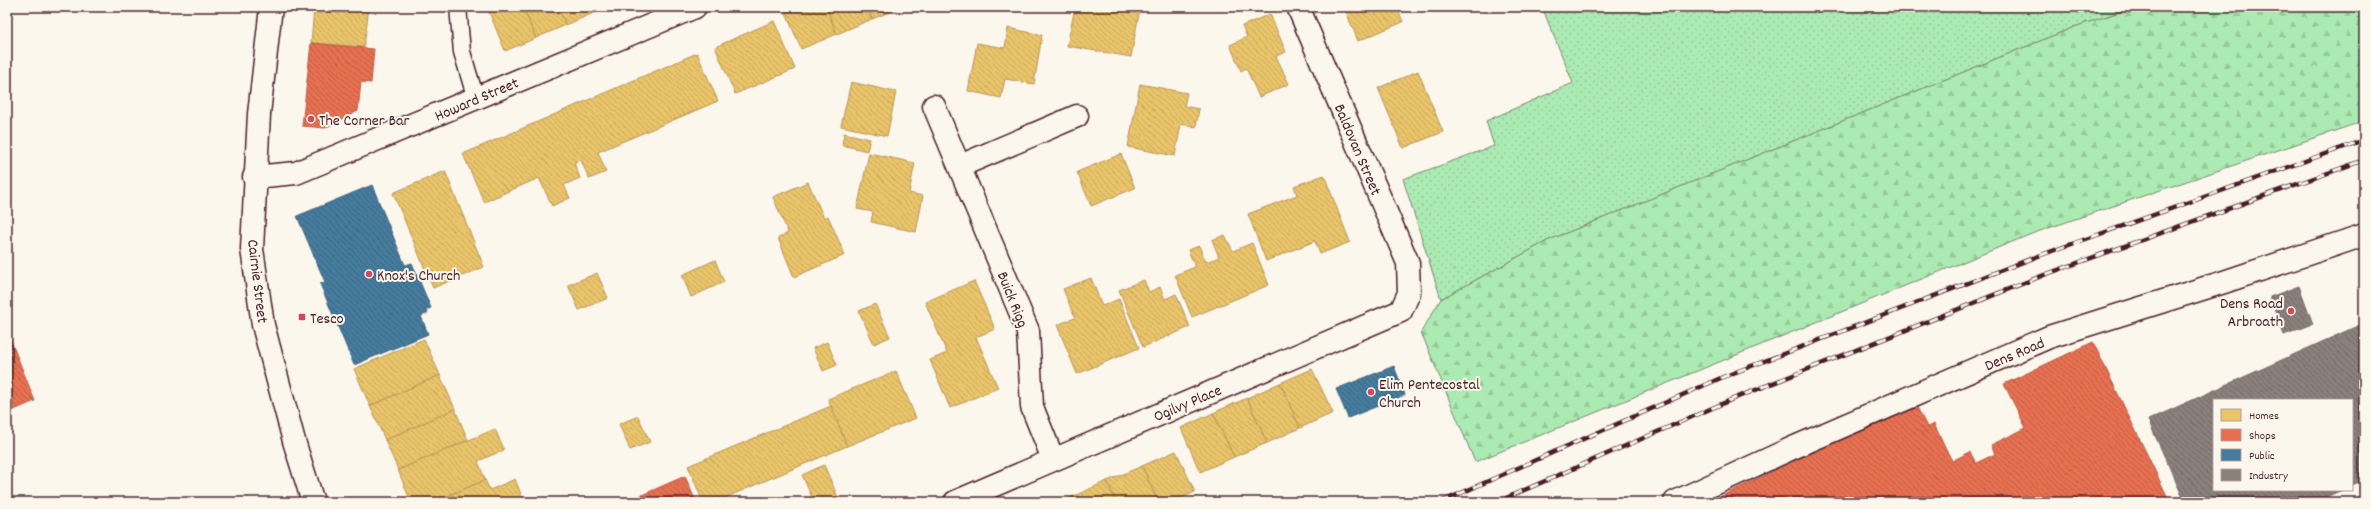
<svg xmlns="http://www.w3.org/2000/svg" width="2371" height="509" font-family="Dekko,sans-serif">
<defs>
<pattern id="grass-dots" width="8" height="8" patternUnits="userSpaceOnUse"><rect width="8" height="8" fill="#abebb3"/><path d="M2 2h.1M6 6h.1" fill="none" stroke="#95c99a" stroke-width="1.8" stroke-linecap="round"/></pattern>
<pattern id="forest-firs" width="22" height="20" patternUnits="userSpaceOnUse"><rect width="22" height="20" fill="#abebb3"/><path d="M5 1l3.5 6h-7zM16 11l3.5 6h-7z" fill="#95c99a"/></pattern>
<pattern id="homes-back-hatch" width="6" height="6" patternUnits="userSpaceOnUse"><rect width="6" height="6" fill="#e9c46a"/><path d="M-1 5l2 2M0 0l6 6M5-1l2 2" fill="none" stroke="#c9a85c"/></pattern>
<pattern id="shops-back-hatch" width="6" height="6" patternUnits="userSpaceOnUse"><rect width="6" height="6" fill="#e76f51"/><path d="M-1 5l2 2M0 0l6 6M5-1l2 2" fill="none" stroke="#bd5b43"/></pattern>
<pattern id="public-back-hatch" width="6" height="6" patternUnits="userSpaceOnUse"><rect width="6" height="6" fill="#457b9d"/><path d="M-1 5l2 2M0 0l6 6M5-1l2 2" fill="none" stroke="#3c6480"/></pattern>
<pattern id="industry-back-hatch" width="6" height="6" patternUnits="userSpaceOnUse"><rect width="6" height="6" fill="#8a817c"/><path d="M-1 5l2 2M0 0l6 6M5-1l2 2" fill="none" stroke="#736966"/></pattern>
</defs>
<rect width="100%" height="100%" fill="#fbf7ec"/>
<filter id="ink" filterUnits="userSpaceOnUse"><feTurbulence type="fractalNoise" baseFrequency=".025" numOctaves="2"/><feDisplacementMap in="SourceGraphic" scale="8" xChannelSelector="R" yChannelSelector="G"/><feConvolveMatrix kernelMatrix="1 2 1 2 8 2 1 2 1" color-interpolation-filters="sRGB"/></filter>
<g filter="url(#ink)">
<!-- grass -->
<polygon fill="url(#grass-dots)" stroke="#7a856f" points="1542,7 2135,7 2077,26 1549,240 1441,299 1403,179 1494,146 1486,121 1573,83"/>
<!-- forest -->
<polygon fill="url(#forest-firs)" stroke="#7a856f" points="2135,7 2364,7 2364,121 2034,233 1475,462 1421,332 1441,299 1549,240 2077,26"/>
<!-- homes -->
<g fill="url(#homes-back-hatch)" stroke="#b99257">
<polygon points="314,7 369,7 364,47 311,43"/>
<polygon points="487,7 523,7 536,38 505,51"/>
<polygon points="523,7 558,7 566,25 536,38"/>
<polygon points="558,7 593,7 596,12 566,25"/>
<polygon points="593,7 609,7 596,12"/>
<polygon points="795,7 826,7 837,34 801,49 785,11"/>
<polygon points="826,7 867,7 872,19 837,34"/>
<polygon points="867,7 903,7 872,19"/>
<polygon points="1075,7 1140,8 1131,57 1067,46"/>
<polygon points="1344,7 1397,7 1403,22 1358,41"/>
<polygon points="1270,14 1286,52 1276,56 1289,84 1259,97 1246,68 1241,71 1230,45 1247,37 1242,26"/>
<polygon points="774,21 795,69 735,94 715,47"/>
<polygon points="1008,28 1042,35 1034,84 1005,79 1001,98 968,91 977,43 1005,48"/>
<polygon points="697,53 718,101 598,152 606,172 589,179 581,160 574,163 580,178 564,185 570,198 552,206 539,178 484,202 463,154"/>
<polygon points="1418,71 1443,132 1403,148 1378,88"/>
<polygon points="851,82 896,92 887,136 841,126"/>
<polygon points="1140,84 1187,93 1184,106 1199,109 1196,127 1181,124 1175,156 1128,147"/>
<polygon points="844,133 870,139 867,151 842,145"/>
<polygon points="869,153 915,163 909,193 923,196 916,232 871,222 873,212 857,209"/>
<polygon points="1121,154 1135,188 1091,206 1077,172"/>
<polygon points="445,171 484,267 433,288 393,193"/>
<polygon points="1324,175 1350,242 1320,254 1315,241 1266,261 1248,214 1297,195 1294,186"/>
<polygon points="808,182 824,218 828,216 845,255 794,277 778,238 788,233 773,197"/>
<polygon points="1225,235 1233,251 1252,243 1269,285 1192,317 1175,275 1195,267 1188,250 1199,246 1206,262 1219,257 1212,240"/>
<polygon points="715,260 724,282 691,297 682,275"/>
<polygon points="597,273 608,298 579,310 568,285"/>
<polygon points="1091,278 1102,306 1119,299 1139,348 1077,374 1057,325 1075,318 1063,289"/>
<polygon points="1144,280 1149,292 1160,287 1165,299 1176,294 1190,327 1143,347 1119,290"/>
<polygon points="974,281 995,329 976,337 998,388 950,408 930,360 947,353 925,302"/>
<polygon points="875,304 890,337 874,344 859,311"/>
<polygon points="424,339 440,375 370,406 354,369"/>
<polygon points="827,342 837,365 823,371 813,348"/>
<polygon points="1312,369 1333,413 1300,428 1280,383"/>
<polygon points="896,371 916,418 847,446 828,399"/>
<polygon points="440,375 455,409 385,440 370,406"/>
<polygon points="1280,383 1300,428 1267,443 1247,398"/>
<polygon points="1247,398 1267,443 1234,457 1213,413"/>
<polygon points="831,406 847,446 715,502 703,502 688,466"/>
<polygon points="455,409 468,440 398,470 385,440"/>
<polygon points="1213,413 1234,457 1200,472 1181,428"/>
<polygon points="638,416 650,442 630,450 619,424"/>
<polygon points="495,429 504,450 478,461 485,480 433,502 411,502 398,470"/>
<polygon points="1176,451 1195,492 1172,502 1158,502 1142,466"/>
<polygon points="824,465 840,502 814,502 802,475"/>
<polygon points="1142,466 1158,502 1116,502 1107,481"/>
<polygon points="515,479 523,499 516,502 433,502 485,480 490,490"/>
<polygon points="1107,481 1116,502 1075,502 1072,497"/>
<polygon points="1072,497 1075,502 1060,502"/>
</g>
<!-- shops -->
<g fill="url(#shops-back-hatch)" stroke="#b85746">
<polygon points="311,43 374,49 371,83 361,82 358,111 325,128 302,126"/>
<polygon points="7,331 35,401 7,413"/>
<polygon points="2093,342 2170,502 1709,502 1915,403 1927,427 1934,424 1952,461 1970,452 1976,463 1995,454 1991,445 2026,428 2004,384"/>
<polygon points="685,476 696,502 626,502"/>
</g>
<!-- public -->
<g fill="url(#public-back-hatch)" stroke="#465f7b">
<polygon points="372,185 405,265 412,263 431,308 426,310 428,313 421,316 428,334 354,365 320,284 325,282 297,216"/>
<polygon points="1394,366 1405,395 1348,418 1336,389"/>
</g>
<!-- industry -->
<g fill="url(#industry-back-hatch)" stroke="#776464">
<polygon points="2299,286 2313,324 2284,335 2270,297"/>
<polygon points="2364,323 2364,480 2352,485 2352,400 2214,400 2214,490 2342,490 2315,502 2185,502 2148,420"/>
</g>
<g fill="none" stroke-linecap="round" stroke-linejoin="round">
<defs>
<polyline id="service" points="458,7 462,52 476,99"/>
<g id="minor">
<polyline points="934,106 1028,331 1032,407 1053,459"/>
<polyline points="960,166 1077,116"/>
<polyline points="254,177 296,173 695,7"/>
<polyline points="955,502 1401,311 1409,293 1408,263 1298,7"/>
<polyline points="1675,502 1788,450 2049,337 2224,282 2364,235"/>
</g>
<polyline id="primary" points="271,7 259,114 252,249 263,325 294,441 313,502"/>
</defs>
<!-- service casing -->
<use href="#service" stroke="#4a1f2b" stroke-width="19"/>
<!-- minor casing -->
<use href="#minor" stroke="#4a1f2b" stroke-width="25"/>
<!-- primary casing -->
<use href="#primary" stroke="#4a1f2b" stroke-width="25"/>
<!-- service -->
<use href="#service" stroke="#fbf7ec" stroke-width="16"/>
<!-- minor -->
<use href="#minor" stroke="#fbf7ec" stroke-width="22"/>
<!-- primary -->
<use href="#primary" stroke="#fbf7ec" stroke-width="22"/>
<defs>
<g id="rail">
<polyline points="1441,502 1723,377 2041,255 2364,140"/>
<polyline points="1497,502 1733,399 2044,275 2364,160"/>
</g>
</defs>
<!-- rail casing -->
<use href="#rail" stroke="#4a1f2b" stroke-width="4.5"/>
<!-- rail -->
<use href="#rail" stroke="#fbf7ec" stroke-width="3" stroke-dasharray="9" stroke-linecap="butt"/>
</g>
</g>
<!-- markers -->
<g fill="#d1495b" stroke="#fbf7ec" stroke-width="1.5">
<circle cx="311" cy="119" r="4"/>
<circle cx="369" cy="274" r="4"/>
<circle cx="2291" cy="311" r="4"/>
<rect x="298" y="313" width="8" height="8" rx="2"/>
<circle cx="1371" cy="392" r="4"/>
</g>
<g text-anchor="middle" stroke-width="4" stroke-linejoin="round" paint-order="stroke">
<!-- street labels -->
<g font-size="16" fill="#4a1f2b" stroke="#fbf7ec">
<text transform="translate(476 98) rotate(-23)" y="6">Howard Street</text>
<text transform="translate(1359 149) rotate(67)" y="6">Baldovan Street</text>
<text transform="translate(259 281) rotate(83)" y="6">Cairnie Street</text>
<text transform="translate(1014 299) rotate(68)" y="6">Buick Rigg</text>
<text transform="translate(2014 353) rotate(-23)" y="6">Dens Road</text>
<text transform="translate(1187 402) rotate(-23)" y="6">Ogilvy Place</text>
</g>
<!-- poi labels -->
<g font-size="16" fill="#4a1f2b" stroke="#fbf7ec" text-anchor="start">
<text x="319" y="125">The Corner Bar</text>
<text x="377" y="280">Knox's Church</text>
<text x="2283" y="308" text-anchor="end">Dens Road<tspan x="2283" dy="18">Arbroath</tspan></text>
<text x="310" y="323">Tesco</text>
<text x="1379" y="389">Elim Pentecostal<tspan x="1379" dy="18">Church</tspan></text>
</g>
</g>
<!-- margin -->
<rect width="2371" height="509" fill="none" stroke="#fbf7ec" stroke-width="24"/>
<rect x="12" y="12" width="2347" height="485" fill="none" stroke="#4a1f2b" stroke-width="1.5" filter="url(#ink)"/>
<!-- legend -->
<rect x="2213" y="399" width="140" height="92" fill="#fbf7ec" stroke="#b4a19f"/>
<rect x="2221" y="409" width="20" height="12" fill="#e9c46a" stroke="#b4a19f"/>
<text x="2249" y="419" font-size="12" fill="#4a1f2b">Homes</text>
<rect x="2221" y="429" width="20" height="12" fill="#e76f51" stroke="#b4a19f"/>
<text x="2249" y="439" font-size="12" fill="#4a1f2b">Shops</text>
<rect x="2221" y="449" width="20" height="12" fill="#457b9d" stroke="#b4a19f"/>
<text x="2249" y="459" font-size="12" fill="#4a1f2b">Public</text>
<rect x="2221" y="469" width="20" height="12" fill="#8a817c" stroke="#b4a19f"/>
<text x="2249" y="479" font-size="12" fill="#4a1f2b">Industry</text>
</svg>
